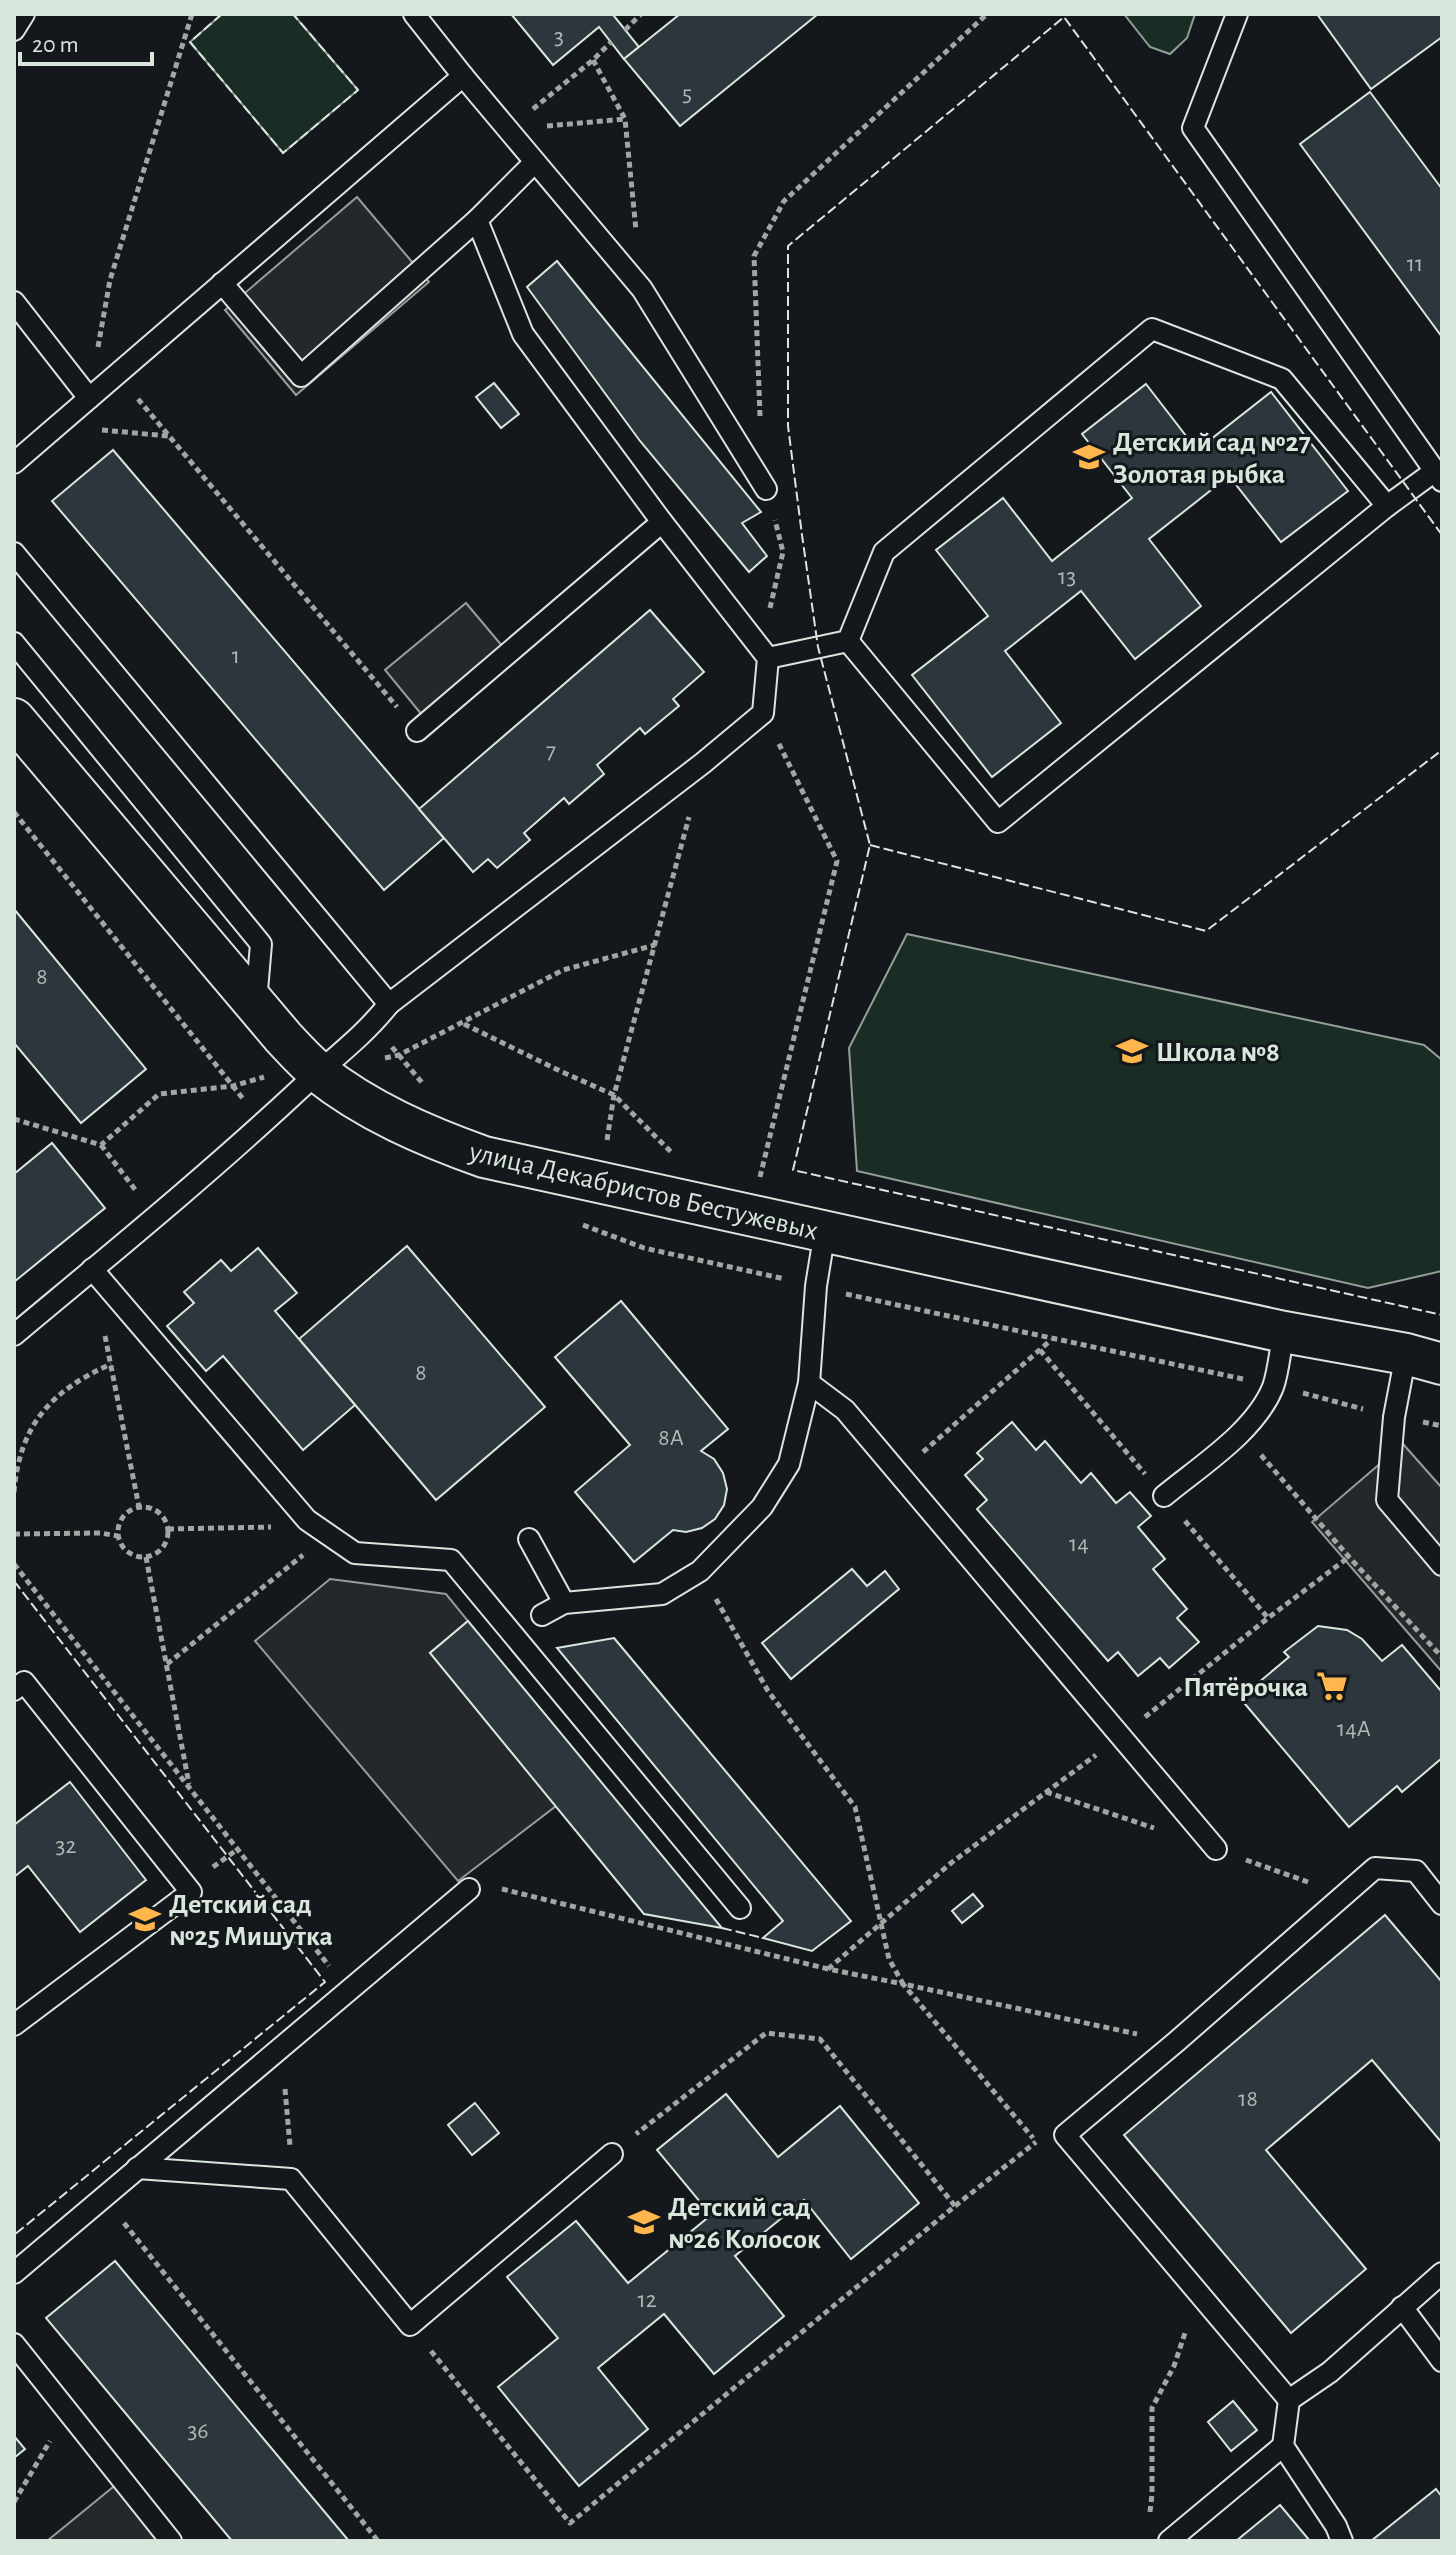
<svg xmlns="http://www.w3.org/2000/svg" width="1456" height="2555" font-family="'Alegreya Sans',sans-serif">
<rect width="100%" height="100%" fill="#14181c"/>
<!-- green -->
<g fill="#1a2d24" stroke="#939e99" stroke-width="2">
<polygon points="222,14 293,14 358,90 283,153 190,42"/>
<polygon points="1124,14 1195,14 1187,38 1170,54 1150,47"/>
<polygon points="907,934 1424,1045 1442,1060 1442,1271 1368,1288 857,1171 849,1048"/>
</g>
<!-- parking -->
<g fill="#24282b" stroke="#939e99" stroke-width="2">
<polygon points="357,197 429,282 296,395 225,310"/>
<polygon points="466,603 503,647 422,715 385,670"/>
<polygon points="1403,1444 1442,1488 1442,1672 1312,1522"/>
<polygon points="330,1579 446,1594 468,1621 430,1653 556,1806 458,1881 255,1641"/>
<polygon points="118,2483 164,2541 47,2541"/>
</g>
<!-- building -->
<g fill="#2c363c" stroke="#d8e6dc" stroke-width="2">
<polygon points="511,14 616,14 614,16 639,47 624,59 599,27 553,65"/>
<polygon points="680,14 818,14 680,126 624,59"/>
<polygon points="1317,14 1442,14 1442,37 1371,89"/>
<polygon points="1370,92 1442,189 1442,337 1300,144"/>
<polygon points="557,261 761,512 742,523 767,556 749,572 640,441 527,287"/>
<polygon points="494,383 519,414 501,428 476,397"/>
<polygon points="1146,384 1197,450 1271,392 1348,491 1281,542 1229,476 1149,539 1201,606 1135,659 1081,591 1005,651 1061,723 992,777 912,675 988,616 936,550 1003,498 1052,561 1132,498 1082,434"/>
<polygon points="113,450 444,838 384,890 52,501"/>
<polygon points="650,610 704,672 673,699 679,706 645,734 640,728 597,765 604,774 569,804 564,798 524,833 530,840 497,868 488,859 473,872 419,809"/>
<polygon points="14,909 146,1069 81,1123 14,1043"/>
<polygon points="52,1143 105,1208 14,1282 14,1174"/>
<polygon points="407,1246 545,1407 436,1500 299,1339"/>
<polygon points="258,1248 297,1293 275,1311 355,1405 303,1450 223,1356 206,1371 167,1326 194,1303 184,1292 221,1260 231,1271"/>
<polygon points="621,1301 728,1429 701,1451 714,1459 723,1473 727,1489 724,1505 715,1519 702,1528 686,1532 673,1530 634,1562 575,1492 630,1445 555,1357"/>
<polygon points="1012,1422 1036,1450 1045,1441 1081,1483 1091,1473 1116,1503 1130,1492 1151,1516 1138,1527 1165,1559 1153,1569 1187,1609 1177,1618 1199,1642 1169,1668 1160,1658 1138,1676 1118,1652 1108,1661 977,1509 987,1500 965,1475 983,1459 977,1453"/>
<polygon points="852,1569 867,1586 885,1571 899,1589 791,1679 762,1643"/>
<polygon points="468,1621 722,1928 644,1914 430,1653"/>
<polygon points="1318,1626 1347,1630 1362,1639 1382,1661 1402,1645 1442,1692 1442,1758 1402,1792 1397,1786 1349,1827 1240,1698 1289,1657 1284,1652"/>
<polygon points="614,1638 851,1921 812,1951 763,1938 783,1921 557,1648"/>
<polygon points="70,1782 146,1880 80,1932 28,1866 14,1877 14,1825"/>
<polygon points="973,1894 983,1906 962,1923 952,1911"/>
<polygon points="1385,1915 1442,1982 1442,2143 1372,2060 1266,2150 1366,2269 1291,2333 1124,2135"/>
<polygon points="726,2094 778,2157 840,2106 919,2203 851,2259 804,2200 735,2256 784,2316 714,2374 664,2314 598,2368 648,2429 579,2486 498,2387 558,2338 507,2277 576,2221 628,2283 711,2215 657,2150"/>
<polygon points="475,2103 499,2133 472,2155 448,2125"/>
<polygon points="115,2261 349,2541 232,2541 46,2318"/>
<polygon points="1233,2401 1257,2430 1231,2451 1208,2422"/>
<polygon points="14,2436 25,2449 14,2458"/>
<polygon points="1436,2489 1442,2497 1442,2541 1371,2541"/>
<polygon points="1280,2505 1310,2541 1236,2541"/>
</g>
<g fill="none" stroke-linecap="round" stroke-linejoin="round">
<defs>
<g id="lane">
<polyline points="1237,14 1193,128 1442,481"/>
<polyline points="14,30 24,14"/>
<polyline points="463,76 642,289 766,489"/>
<polyline points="477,220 534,163"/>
<polyline points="14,302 89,398"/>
<polyline points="14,463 463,76 414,14"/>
<polyline points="14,553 389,1004"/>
<polyline points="848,641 998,822 1387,506"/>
<polyline points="14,643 261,944 256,1002"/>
<polyline points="768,658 848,641 884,552 1152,329 1282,379 1387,506 1435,471"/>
<polyline points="417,731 662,522"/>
<polyline points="92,1269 307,1520 355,1553 451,1560 740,1908"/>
<path d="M14,1335C111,1254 209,1174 301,1088C331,1060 364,1036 389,1004L703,763L763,713L768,658L662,522L523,334L477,220L301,376L222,283"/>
<polyline points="1406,1354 1394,1417 1387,1500 1442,1565"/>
<polyline points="809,1383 845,1410 1216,1849"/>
<path d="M1164,1496C1200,1466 1255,1432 1273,1387C1279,1370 1280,1349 1284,1332"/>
<polyline points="529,1539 564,1603"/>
<polyline points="542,1615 564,1603 662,1594 700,1571 762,1507 789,1464 809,1383 816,1286 825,1231"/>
<polyline points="14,1690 24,1682 191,1892 14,2025"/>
<polyline points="1442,1904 1416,1871 1375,1868 1176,2042 1065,2135 1289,2400 1330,2372 1442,2273"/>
<polyline points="137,2168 291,2179 410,2325 612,2154"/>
<polyline points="14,2273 469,1889"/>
<polyline points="1402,2307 1442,2361"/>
<polyline points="14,2344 171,2541"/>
<polyline points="1289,2400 1283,2446 1336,2526 1342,2541"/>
<polyline points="1169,2541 1283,2446"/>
</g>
<path id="street" d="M14,719L283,1037C294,1049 306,1062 318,1072C367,1111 425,1136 484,1157L1284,1332L1406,1354L1442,1364"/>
</defs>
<!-- lane casing -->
<use href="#lane" stroke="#d8e6dc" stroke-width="24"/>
<!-- street casing -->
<use href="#street" stroke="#d8e6dc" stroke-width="44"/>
<!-- path -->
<g stroke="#9da8a2" stroke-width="5" stroke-dasharray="6 4" stroke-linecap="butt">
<polyline points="625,30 641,14"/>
<polyline points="593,60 625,119 636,230"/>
<polyline points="533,109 593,60 611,42"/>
<polyline points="547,126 625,119"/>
<polyline points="98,347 110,280 192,14"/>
<polyline points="138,399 397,707"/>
<polyline points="760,416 754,256 784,201 987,14"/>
<polyline points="102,430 168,436"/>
<polyline points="770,608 783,552 775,520"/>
<polyline points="14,812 244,1100"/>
<polyline points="464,1024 560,1071 614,1095 673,1154"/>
<polyline points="392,1047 424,1085"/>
<polyline points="385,1058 399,1055 563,970 655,945"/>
<polyline points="14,1119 101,1145 159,1094 233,1086 264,1077"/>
<polyline points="607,1140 614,1095 689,817"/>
<polyline points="101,1145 137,1192"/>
<polyline points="760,1177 837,861 778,742"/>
<polyline points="583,1225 644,1248 785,1279"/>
<polyline points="846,1294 1243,1379"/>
<polyline points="105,1336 139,1507"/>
<polyline points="1040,1350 1145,1474"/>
<polyline points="1303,1393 1363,1409"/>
<polyline points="1423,1422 1442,1426"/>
<polyline points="923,1452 1051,1340"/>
<polyline points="1261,1455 1349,1557 1442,1657"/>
<path d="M14,1492C20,1424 51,1391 111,1364"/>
<circle cx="143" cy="1532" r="25"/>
<polyline points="1185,1521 1268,1618"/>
<polyline points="168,1529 271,1527"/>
<polyline points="14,1534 100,1533 118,1536"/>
<polyline points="146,1557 189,1784"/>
<polyline points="14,1564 329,1966"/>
<polyline points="716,1599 768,1691 855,1807 889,1959 903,1984 1137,2034"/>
<polyline points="167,1664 303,1555"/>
<polyline points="1145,1717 1268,1618 1349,1557"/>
<polyline points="1046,1792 1154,1828"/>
<polyline points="1246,1860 1308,1882"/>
<polyline points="213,1867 238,1849"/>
<polyline points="502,1889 828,1969 903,1984 1033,2138"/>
<polyline points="828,1969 951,1863 1096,1755"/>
<polyline points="285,2089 290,2146"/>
<polyline points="955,2206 1036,2142"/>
<polyline points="124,2223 378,2541"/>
<polyline points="431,2351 570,2523 955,2206 820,2039 766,2033 636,2134"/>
<polyline points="14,2502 50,2441"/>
<polyline points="1150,2512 1152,2494 1152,2408 1174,2366 1186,2330"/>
</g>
<!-- lane -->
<use href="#lane" stroke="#14181c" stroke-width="20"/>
<!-- street -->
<use href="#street" stroke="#14181c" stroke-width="40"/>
<!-- fence -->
<g stroke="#d8e6dc" stroke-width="2" stroke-dasharray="10 4" stroke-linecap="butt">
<polyline points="222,14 190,42 283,153 358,90 293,14"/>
<polyline points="1442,535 1064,17 788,246 788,426 802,535 818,647 870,845 793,1170 1442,1315"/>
<polyline points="870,845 1206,931 1442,750"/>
<polyline points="14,1581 325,1982 14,2235"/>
<polyline points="722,1928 763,1938"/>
</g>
</g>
<!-- icons -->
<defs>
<symbol id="school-bare" viewBox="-9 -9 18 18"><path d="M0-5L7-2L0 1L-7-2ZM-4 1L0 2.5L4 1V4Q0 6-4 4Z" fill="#ffb74d" stroke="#14181c" stroke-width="2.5" paint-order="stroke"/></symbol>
<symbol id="supermarket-bare" viewBox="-9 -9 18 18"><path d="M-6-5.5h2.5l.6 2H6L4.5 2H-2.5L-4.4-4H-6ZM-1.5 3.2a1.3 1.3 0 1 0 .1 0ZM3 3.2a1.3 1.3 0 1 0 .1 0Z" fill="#ffb74d" stroke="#14181c" stroke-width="2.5" paint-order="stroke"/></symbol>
</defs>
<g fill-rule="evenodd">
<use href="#school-bare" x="1067" y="435" width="44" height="44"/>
<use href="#school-bare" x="1110" y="1029" width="44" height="44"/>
<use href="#supermarket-bare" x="1310" y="1664" width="44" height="44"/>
<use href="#school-bare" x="123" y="1897" width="44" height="44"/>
<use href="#school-bare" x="622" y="2200" width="44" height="44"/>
</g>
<g text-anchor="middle" stroke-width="6" stroke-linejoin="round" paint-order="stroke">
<!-- number labels -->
<g font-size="24" fill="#adbab4">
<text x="559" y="44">3</text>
<text x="687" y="101">5</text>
<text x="1415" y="271">11</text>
<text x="1067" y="584">13</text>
<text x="236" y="663">1</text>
<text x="551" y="758">7</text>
<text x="42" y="984">8</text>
<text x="421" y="1380">8</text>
<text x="671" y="1445">8А</text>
<text x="1079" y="1551">14</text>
<text x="1354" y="1736">14А</text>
<text x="66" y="1853">32</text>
<text x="1248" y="2106">18</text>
<text x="647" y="2307">12</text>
<text x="198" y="2438">36</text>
</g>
<!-- poi labels -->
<g font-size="28" font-weight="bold" fill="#d8e6dc" stroke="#14181c" text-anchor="start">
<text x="1113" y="451">Детский сад №27<tspan x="1113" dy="32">Золотая рыбка</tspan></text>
<text x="1156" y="1061">Школа №8</text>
<text x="1308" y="1696" text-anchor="end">Пятёрочка</text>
<text x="169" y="1913">Детский сад<tspan x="169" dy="32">№25 Мишутка</tspan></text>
<text x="668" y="2216">Детский сад<tspan x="668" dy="32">№26 Колосок</tspan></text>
</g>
<!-- street labels -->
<g font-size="28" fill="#d8e6dc" stroke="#14181c">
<text transform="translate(644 1190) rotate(13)" y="10">улица Декабристов Бестужевых</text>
</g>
</g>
<!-- border -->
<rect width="1456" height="2555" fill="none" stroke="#d8e6dc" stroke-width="32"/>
<!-- scale -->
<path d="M20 52v12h132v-12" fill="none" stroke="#d8e6dc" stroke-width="4"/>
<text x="32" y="52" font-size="24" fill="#d8e6dc" stroke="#14181c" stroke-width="6" paint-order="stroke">20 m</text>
</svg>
